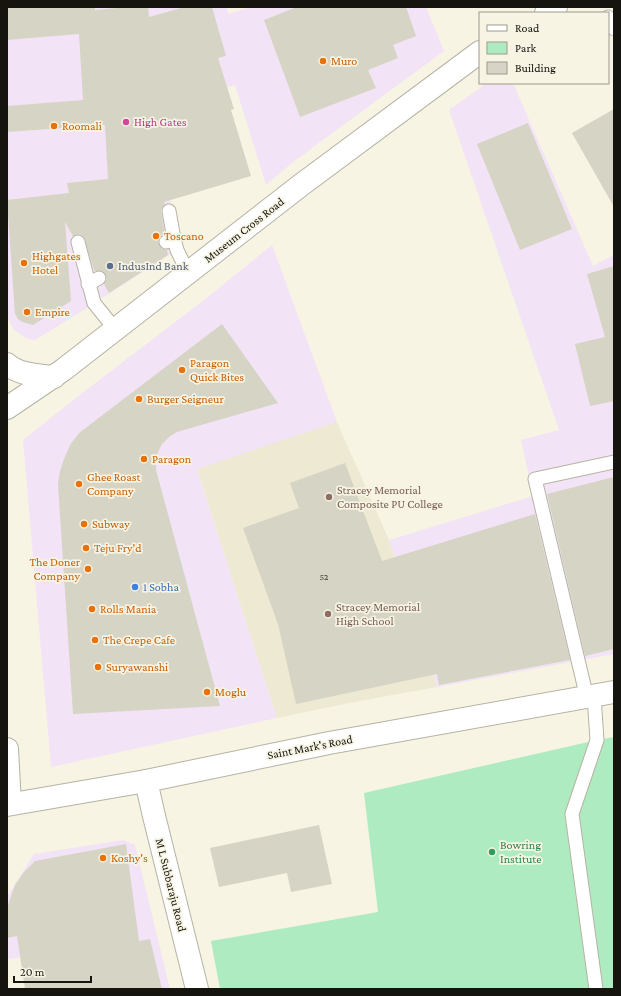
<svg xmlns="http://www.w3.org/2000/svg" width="621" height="996" font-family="'Crimson Pro',serif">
<rect width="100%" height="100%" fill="#f7f4e4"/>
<!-- commercial -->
<g fill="#f3e3f6">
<polygon points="7,7 226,7 229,14 250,7 426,7 444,51 293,162 266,185 235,85 150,107 180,248 79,313 35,340 26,338 14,330 7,317"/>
<polygon points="487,83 513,83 593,266 614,255 614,654 437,687 389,540 533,496 521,440 559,430 449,110"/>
<polygon points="272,245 337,422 197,470 277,718 51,767 23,440 81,394 204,300"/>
<polygon points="123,840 135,845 170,989 92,989 82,950 7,959 7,897 34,854"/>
</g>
<!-- built -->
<polygon fill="#ede9d2" points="337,422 389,540 437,687 349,703 277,718 197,469"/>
<!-- green -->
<polygon fill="#afebc0" points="614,737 614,989 220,989 211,941 378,912 364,793 597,740"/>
<!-- building -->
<g fill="#d6d4c4">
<polygon points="7,7 95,7 95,10 129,7 148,7 149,17 185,7 212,7 226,56 218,58 234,109 231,110 251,176 164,202 165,204 162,208 161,212 165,234 160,237 158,241 161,248 167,250 168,255 109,293 104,284 107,279 106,275 103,271 95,271 93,267 84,237 80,234 73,236 65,222 71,301 33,325 22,322 18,319 15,314 7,200 69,193 67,183 108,179 105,125 7,132 7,106 83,100 79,34 7,40"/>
<polygon points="297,7 406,7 416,36 393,45 398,58 368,70 376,88 300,117 264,20"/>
<polygon points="614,109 614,207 572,133"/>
<polygon points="528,123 572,229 520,250 477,144"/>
<polygon points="614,266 614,401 590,406 575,344 605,337 587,274"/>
<polygon points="222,324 278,403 177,432 169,437 162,444 158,452 156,461 156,470 220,706 73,714 58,484 60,471 64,459 70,445 79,433"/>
<polygon points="345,463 382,561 535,514 570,660 439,685 437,674 296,704 278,624 243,528 299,508 290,483"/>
<polygon points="614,477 614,649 585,656 547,494"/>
<polygon points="319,825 332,884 291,892 287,873 219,887 210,848"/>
<polygon points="126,844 139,941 150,939 162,989 25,989 17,936 7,938 7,908 15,885 24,872 35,861"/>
</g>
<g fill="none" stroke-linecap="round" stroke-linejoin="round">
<defs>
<g id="lane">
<polyline points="608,17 614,29"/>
<polyline points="169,211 174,239"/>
<polyline points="78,242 94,303 115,329"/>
<polyline points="166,242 174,239 177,250 188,273"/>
<polyline points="88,284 99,278"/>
<polyline points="594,696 597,740 572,814 596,989"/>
<polyline points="587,698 535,479 614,462"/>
</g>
<g id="street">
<polyline points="546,13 556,7"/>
<path d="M7,364C19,375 38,375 54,377"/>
<polyline points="7,408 63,370 301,185 480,52"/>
<polyline points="7,749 10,804"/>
<polyline points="146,781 154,816 197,989"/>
</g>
<polyline id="secondary" points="7,805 146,781 329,743 614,692"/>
</defs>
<!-- lane casing -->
<use href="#lane" stroke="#b6b3a4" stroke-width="15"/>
<!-- street casing -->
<use href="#street" stroke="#b6b3a4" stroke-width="24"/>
<!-- secondary casing -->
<use href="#secondary" stroke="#b6b3a4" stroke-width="24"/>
<!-- lane -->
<use href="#lane" stroke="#fff" stroke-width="13"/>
<!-- street -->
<use href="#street" stroke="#fff" stroke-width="22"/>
<!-- secondary -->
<use href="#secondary" stroke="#fff" stroke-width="22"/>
</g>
<!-- markers -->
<g fill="#e8710a" stroke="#f7f4e4" stroke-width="1.5">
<circle cx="323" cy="61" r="4"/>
<circle cx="54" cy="126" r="4"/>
<circle cx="156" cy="236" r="4"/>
<circle cx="24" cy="263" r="4"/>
<circle cx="27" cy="312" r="4"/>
<circle cx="182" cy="370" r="4"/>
<circle cx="139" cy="399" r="4"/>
<circle cx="144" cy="459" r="4"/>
<circle cx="79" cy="484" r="4"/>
<circle cx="84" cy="524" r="4"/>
<circle cx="86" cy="548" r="4"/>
<circle cx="88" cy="569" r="4"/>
<circle cx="92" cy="609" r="4"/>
<circle cx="95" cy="640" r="4"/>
<circle cx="98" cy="667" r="4"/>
<circle cx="207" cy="692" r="4"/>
<circle cx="103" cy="858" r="4"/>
</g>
<circle fill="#d1479c" stroke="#f7f4e4" stroke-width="1.5" cx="126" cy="122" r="4"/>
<circle fill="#5c6f8a" stroke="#f7f4e4" stroke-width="1.5" cx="110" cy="266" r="4"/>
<g fill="#8d6e63" stroke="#f7f4e4" stroke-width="1.5">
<circle cx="329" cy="497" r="4"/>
<circle cx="328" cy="614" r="4"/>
</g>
<circle fill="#3f7fe0" stroke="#f7f4e4" stroke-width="1.5" cx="135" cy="587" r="4"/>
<circle fill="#2e9e5b" stroke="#f7f4e4" stroke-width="1.5" cx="492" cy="852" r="4"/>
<g text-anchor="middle" stroke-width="3.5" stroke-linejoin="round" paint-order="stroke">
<!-- number labels -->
<g font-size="10" fill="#45443c">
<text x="324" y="580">52</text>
</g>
<!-- food labels -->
<g font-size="12" fill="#c56008" stroke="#f7f4e4" text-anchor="start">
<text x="331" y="65">Muro</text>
<text x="62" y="130">Roomali</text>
<text x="164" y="240">Toscano</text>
<text x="32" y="260">Highgates<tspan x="32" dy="14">Hotel</tspan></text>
<text x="35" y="316">Empire</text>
<text x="190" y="367">Paragon<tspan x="190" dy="14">Quick Bites</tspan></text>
<text x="147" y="403">Burger Seigneur</text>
<text x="152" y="463">Paragon</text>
<text x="87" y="481">Ghee Roast<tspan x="87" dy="14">Company</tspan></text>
<text x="92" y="528">Subway</text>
<text x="94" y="552">Teju Fry'd</text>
<text x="80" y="566" text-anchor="end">The Doner<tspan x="80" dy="14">Company</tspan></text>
<text x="100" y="613">Rolls Mania</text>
<text x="103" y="644">The Crepe Cafe</text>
<text x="106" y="671">Suryawanshi</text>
<text x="215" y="696">Moglu</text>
<text x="111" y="862">Koshy's</text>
</g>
<!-- hotel labels -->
<g font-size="12" fill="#b23c85" stroke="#f7f4e4" text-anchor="start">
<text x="134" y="126">High Gates</text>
</g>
<!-- street labels -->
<g font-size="12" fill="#15140f" stroke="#f7f4e4">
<text transform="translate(244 230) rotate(-38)" y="4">Museum Cross Road</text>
<text transform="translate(310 747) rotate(-11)" y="4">Saint Mark's Road</text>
<text transform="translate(171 885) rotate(76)" y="4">M L Subbaraju Road</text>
</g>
<!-- service labels -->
<g font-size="12" fill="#4e5e75" stroke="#f7f4e4" text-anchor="start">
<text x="118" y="270">IndusInd Bank</text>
</g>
<!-- education labels -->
<g font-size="12" fill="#785e54" stroke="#f7f4e4" text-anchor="start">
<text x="337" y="494">Stracey Memorial<tspan x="337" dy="14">Composite PU College</tspan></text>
<text x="336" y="611">Stracey Memorial<tspan x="336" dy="14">High School</tspan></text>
</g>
<!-- shop labels -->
<g font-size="12" fill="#366cbe" stroke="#f7f4e4" text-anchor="start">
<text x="143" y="591">1 Sobha</text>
</g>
<!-- leisure labels -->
<g font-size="12" fill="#27864d" stroke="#f7f4e4" text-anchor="start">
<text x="500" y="849">Bowring<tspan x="500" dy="14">Institute</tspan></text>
</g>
</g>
<!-- border -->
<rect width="621" height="996" fill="none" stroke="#15140f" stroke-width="16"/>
<!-- legend -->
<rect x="479" y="12" width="130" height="72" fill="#f7f4e4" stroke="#9d9a8f"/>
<rect x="487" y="25" width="20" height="6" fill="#ffffff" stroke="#9d9a8f"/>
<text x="515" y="32" font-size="12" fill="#15140f">Road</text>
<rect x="487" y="42" width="20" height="12" fill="#afebc0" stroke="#9d9a8f"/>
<text x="515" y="52" font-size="12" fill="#15140f">Park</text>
<rect x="487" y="62" width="20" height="12" fill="#d6d4c4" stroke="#9d9a8f"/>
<text x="515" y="72" font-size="12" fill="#15140f">Building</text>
<!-- scale -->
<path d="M14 976v6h77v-6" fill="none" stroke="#15140f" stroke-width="2"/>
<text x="20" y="976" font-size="12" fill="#15140f" stroke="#f7f4e4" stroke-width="3" paint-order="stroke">20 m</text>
</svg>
